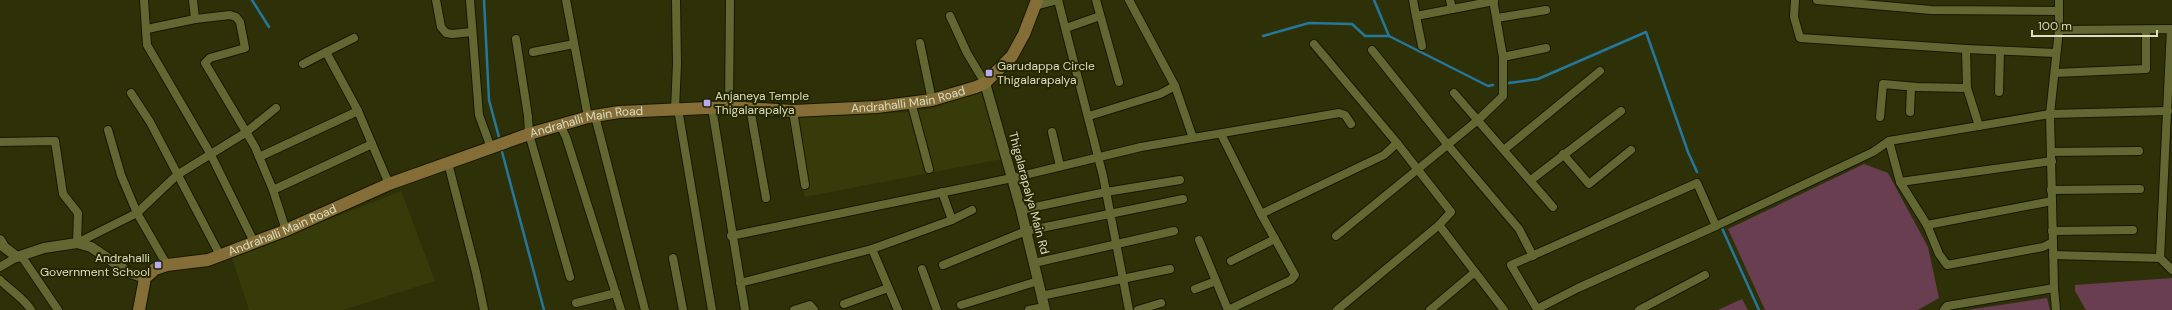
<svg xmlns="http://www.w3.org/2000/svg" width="2172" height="310" font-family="'DM Sans',sans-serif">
<rect width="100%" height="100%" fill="#2e3107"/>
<!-- built -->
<g fill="#373a09">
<polygon points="983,91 1002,159 805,197 788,118 908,112 933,108"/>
<polygon points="401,191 435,281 343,310 249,310 232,258"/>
</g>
<!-- green -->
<g fill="#693e50">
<polygon points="1864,164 1888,173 1928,247 1939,298 1918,310 1765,310 1728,229"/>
<polygon points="2172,278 2172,310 2086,310 2075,291 2075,285"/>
<polygon points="2047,298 2050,310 1967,310"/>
<polygon points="1742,299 1748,310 1718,310"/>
</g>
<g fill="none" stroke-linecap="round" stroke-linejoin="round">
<!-- stream -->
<g stroke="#25779c" stroke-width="2.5">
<polyline points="252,0 269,27"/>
<polyline points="484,0 489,100 500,141"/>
<polyline points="1374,0 1389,36"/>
<polyline points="1263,36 1309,23 1352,24 1365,36 1389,36 1488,86 1493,85"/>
<polyline points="1509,83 1538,79 1646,32 1688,152 1697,172"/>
<polyline points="501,148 544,310"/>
<polyline points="1721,226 1759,310"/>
</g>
<defs>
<g id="minor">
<polyline points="144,0 147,45 210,153 254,242"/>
<polyline points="436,0 441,27 446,33 452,34 472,32"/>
<polyline points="470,0 479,115 491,148"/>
<polyline points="566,0 588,117"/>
<polyline points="1058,0 1103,176 1129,310"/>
<polyline points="1096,0 1119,82"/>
<polyline points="1129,0 1175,86 1193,138"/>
<polyline points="1413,0 1416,16"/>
<polyline points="1450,0 1452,9"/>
<polyline points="1795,0 1794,17 1800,38 1966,49 2056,53"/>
<polyline points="1817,0 1931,10 2059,11"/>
<polyline points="1035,6 1058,0"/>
<polyline points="950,16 967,53 985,83"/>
<polyline points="1497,18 1546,10"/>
<polyline points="195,19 230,15 236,17 240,22 245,48 210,58 205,63 255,147 273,190 284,224 284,231"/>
<polyline points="1066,28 1100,16"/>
<polyline points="147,29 195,19 193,0"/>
<polyline points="2059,30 2171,29 2160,258"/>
<polyline points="516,39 528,116 529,134 570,277"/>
<polyline points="920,43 932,100"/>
<polyline points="1314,44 1397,143"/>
<polyline points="1422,46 1416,16 1494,1"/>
<polyline points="1966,49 1967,88 1979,126"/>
<polyline points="1372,50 1447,144 1519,229 1533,256"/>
<polyline points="326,52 354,38"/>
<polyline points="533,52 574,44"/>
<polyline points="1503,57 1546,48"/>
<polyline points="303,64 326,52 358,111 389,184"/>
<polyline points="2055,73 2146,69 2146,30"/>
<polyline points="1999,92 2000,51"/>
<polyline points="131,93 150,122 220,255"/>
<polyline points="1454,93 1553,207"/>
<polyline points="911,102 929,169"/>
<polyline points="729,107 730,0"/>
<polyline points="712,108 745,310"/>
<polyline points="750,108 766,198"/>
<polyline points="675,109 677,64 676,0"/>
<polyline points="678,109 712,310"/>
<polyline points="793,111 805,185"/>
<polyline points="1910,112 1911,87"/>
<polyline points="595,116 645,310"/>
<polyline points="1089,116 1160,94 1175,86"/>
<polyline points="1880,117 1883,84 1917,87 1967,88"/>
<polyline points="560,125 566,137 621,310"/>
<polyline points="108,130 121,175 137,213 167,265"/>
<polyline points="1052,132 1060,166"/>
<polyline points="1221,134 1261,214 1384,155 1397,143 1451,212 1439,225 1504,310"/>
<polyline points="1889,141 1900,182 1927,225 1939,254 1947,265 2043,247 2053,242"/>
<polyline points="0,142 55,141 63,194 78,213 77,243 137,213 177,175 245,133 276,108"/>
<polyline points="1505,149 1600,71"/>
<polyline points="2051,152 2139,151"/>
<polyline points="1563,154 1589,184 1631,150"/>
<polyline points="259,157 358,111"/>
<polyline points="448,163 476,272 484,310"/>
<polyline points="1531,180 1621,111"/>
<polyline points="1900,182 2052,161"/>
<polyline points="273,190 372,144"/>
<polyline points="2051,190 2140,189"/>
<polyline points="1021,210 1106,192 1180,180"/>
<polyline points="952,220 972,210"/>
<polyline points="1927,225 2052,201"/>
<polyline points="1716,226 1873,152 1889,141 2050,114 2168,111"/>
<polyline points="2052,231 2133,230"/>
<polyline points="731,236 1012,178 1141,147 1339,113 1345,115 1351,124"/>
<polyline points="1336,236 1478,120 1503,96 1503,57 1493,0"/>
<polyline points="1199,240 1228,310"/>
<polyline points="872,249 952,220 942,192"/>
<polyline points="2053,255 2160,258 2172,270"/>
<polyline points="22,257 58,310"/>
<polyline points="673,258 683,310"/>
<polyline points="1231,261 1275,239"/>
<polyline points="1034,263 1174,231"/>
<polyline points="943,265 1026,231 1183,199"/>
<polyline points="0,267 17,257"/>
<polyline points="922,269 937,310"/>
<path d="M0,280C10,290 24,298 31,310"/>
<polyline points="740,283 872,249 898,310"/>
<polyline points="2054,288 2056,310"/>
<polyline points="1195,289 1216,281"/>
<polyline points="1041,296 1170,269"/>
<polyline points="576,303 616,293"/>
<polyline points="844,304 888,288"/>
<polyline points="961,305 1038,281"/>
<polyline points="1537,309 1578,288 1716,226 1697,183 1511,265 1537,309 1537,310"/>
<polyline points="794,310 810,305 814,310"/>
<polyline points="1029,310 1044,307"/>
<polyline points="1138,310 1161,303"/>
<polyline points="1228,310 1291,280 1295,275 1261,214"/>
<polyline points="1337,310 1439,225"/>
<polyline points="1430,310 1475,272"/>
<polyline points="1639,310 1705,275"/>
<polyline points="1944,310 1947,306 2054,288 2050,114 2059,30 2059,0"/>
</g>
<g id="tertiary">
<polyline points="985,83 1021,210 1045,310"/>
<polyline points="0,240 4,247 17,257 44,248 77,243 91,247 128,272 145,278"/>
</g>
<g id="secondary">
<path id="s1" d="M139,310L145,278L155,269L167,265L208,260L284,231L389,184L529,134L588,117L619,112L729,107L793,111L877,107L932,100L976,87L985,83L1012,56L1024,34L1037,0"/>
</g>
</defs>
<!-- minor casing -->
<use href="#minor" stroke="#171800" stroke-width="10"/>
<!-- tertiary casing -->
<use href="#tertiary" stroke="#171800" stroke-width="12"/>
<!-- secondary casing -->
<use href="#secondary" stroke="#171800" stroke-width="14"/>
<!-- minor -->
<use href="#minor" stroke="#636833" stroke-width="8"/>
<!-- tertiary -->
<use href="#tertiary" stroke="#636833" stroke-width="10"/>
<!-- secondary -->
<use href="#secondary" stroke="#846d36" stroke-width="12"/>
</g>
<!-- markers -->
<g fill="#baaaf6" stroke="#252700" stroke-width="1.5">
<rect x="985" y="69" width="8" height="8" rx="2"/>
<rect x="703" y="99" width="8" height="8" rx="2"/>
<rect x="154" y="261" width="8" height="8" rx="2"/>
</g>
<g text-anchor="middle" stroke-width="4" stroke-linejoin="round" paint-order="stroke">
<!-- poi labels -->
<g font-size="12" fill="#dadec2" stroke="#252700" text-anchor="start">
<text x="997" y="70">Garudappa Circle<tspan x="997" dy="14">Thigalarapalya</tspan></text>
<text x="715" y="100">Anjaneya Temple<tspan x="715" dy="14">Thigalarapalya</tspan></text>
<text x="150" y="262" text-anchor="end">Andrahalli<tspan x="150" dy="14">Government School</tspan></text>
</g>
<!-- street labels -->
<g font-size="12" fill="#dadec2" stroke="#252700">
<text dy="4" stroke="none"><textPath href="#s1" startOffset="828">Andrahalli Main Road</textPath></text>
<text dy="4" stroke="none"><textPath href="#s1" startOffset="504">Andrahalli Main Road</textPath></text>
<text transform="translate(1029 193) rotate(75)" y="4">Thigalarapalya Main Rd</text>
<text dy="4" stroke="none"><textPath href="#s1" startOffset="180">Andrahalli Main Road</textPath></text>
</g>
</g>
<!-- scale -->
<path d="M2032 30v6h125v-6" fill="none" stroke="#dadec2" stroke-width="2"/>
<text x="2038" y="30" font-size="12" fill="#dadec2" stroke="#252700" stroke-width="3" paint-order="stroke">100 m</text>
</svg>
